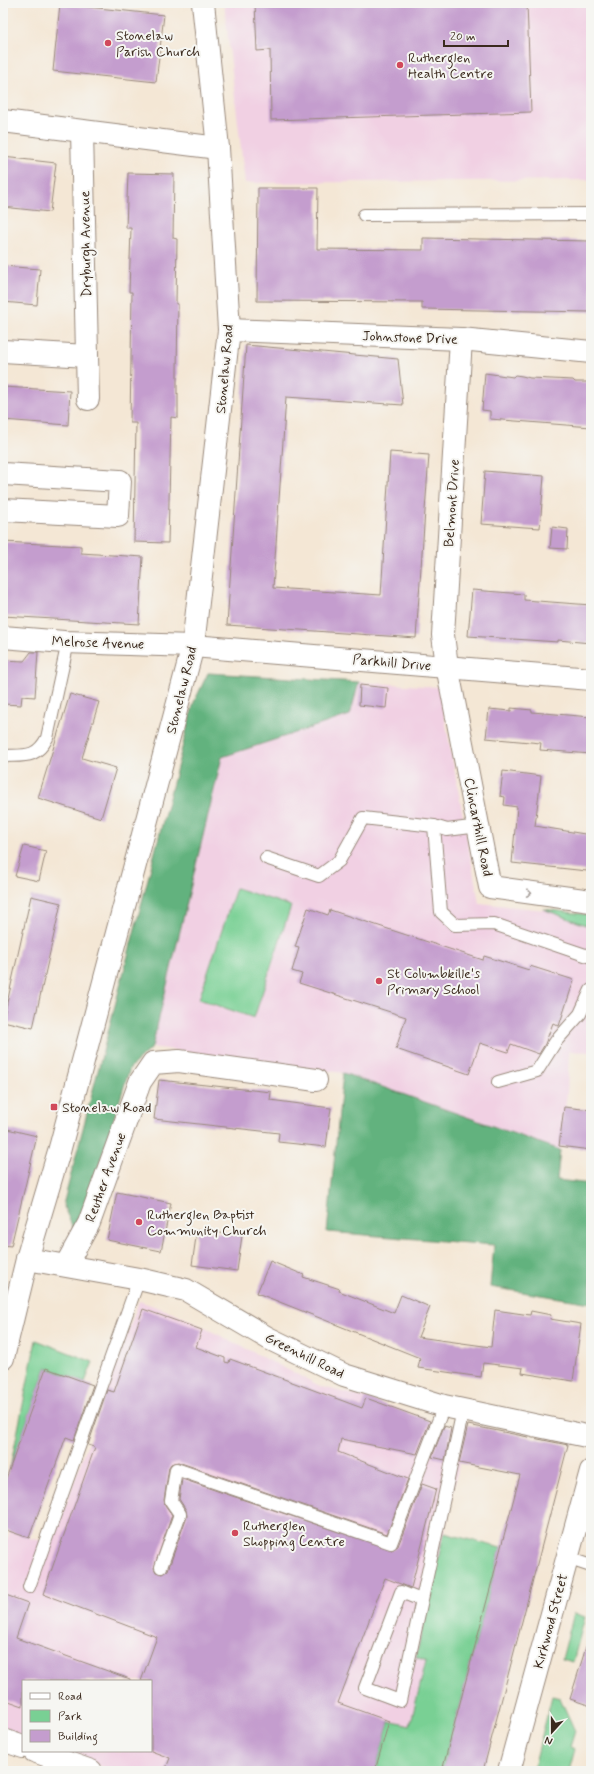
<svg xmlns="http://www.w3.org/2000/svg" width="594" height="1774" font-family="Mynerve,sans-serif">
<rect width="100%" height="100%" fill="#f6f6f2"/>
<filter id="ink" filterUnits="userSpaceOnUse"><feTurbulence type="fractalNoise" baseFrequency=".025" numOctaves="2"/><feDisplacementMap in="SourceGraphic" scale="8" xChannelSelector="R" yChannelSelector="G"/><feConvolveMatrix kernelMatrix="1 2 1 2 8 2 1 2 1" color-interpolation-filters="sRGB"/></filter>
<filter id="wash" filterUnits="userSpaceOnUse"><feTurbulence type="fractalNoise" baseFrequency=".012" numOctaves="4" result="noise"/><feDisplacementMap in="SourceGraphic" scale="16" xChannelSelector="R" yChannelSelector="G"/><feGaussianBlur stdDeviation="0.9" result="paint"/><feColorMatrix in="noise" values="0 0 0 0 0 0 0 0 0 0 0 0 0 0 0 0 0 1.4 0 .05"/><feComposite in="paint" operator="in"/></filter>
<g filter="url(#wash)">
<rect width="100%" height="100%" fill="#f4e7d5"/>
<!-- built -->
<g fill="#f1d0e3">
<polygon points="224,3 591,3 591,180 245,183"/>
<polygon points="359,682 439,687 479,903 591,915 591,1052 569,1051 567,1093 560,1150 343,1073 152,1047 222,757 350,715"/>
<polygon points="139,1301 177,1314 322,1387 366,1398 447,1427 468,1425 416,1657 426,1661 410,1726 389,1721 375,1771 115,1771 55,1751 151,1751 151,1681 23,1681 23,1740 3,1734 3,1552 10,1532 29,1538 52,1543"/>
</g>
<!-- green -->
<g fill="#79d094" stroke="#5a7d59">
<polygon points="236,888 291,906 254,1018 199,999"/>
<polygon points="543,909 591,915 591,927"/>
<polygon points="36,1340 93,1362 85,1382 46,1368 10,1469"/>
<polygon points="444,1533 501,1548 442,1771 375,1771 389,1721 410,1726 426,1661 416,1657"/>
<polygon points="574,1613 585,1617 573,1662 562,1659"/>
<polygon points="552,1696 560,1698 575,1731 570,1747 575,1749 569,1771 533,1771"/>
</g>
<!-- forest -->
<g fill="#62b27e" stroke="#4e6e4e">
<polygon points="208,673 359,682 350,715 222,757 152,1047 130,1068 81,1221 73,1228 63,1205 194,702"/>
<polygon points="343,1073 560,1150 557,1180 591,1184 591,1303 490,1287 494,1245 327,1232"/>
</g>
<g id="blocks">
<!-- building -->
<g fill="#c49dce">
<polygon points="255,3 527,3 531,112 271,120 270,50 257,51"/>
<polygon points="60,4 164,15 156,82 53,71"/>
<polygon points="3,157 56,163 50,212 3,207"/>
<polygon points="128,173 174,174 173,238 177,239 176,304 178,304 177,370 177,394 178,393 178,418 171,417 168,543 134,542 136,423 130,423 132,292 129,292 131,228 126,228"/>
<polygon points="258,188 318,188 317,249 423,250 423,238 591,241 591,312 422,309 422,302 257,301"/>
<polygon points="3,266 40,269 37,305 3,302"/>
<polygon points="246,345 398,359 403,405 286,397 273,588 381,595 390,452 429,455 416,638 227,625"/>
<polygon points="485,373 513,377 515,375 522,376 530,378 573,380 575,382 591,382 591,427 490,419 490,411 482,410"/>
<polygon points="3,387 70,391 68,425 3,420"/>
<polygon points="485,471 544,476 540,528 481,524"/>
<polygon points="552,527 568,529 567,549 550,548"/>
<polygon points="3,542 81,546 81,553 143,557 139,624 3,616"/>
<polygon points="472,590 524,594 524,600 591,605 591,643 558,640 558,642 468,636"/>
<polygon points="31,652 38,652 35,697 22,696 21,705 3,704 3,660 24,661"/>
<polygon points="360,685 388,688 386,708 359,705"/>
<polygon points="70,694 99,702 82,758 116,768 101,818 38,798"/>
<polygon points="511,708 532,710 532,712 591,717 591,754 540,750 541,743 486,738 489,709 511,711"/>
<polygon points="503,771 541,776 535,826 591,835 587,871 512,863 517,807 504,805 505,797 500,796"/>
<polygon points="24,846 46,851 39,881 15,876"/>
<polygon points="31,896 61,903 33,1028 3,1021"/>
<polygon points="308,908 328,915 330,910 483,960 484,956 529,970 530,966 574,980 559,1026 553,1023 545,1044 539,1054 511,1044 508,1052 480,1043 469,1074 396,1049 406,1017 299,983 302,974 292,971 299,948 295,947"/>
<polygon points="159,1080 271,1092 270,1100 331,1108 326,1147 278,1142 279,1133 154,1119"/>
<polygon points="564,1107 591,1110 591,1150 559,1146"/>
<polygon points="3,1128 37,1136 11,1246 3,1245"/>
<polygon points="117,1192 171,1203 161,1251 107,1240"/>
<polygon points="197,1230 242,1236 237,1271 192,1265"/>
<polygon points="270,1261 304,1275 303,1277 340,1289 339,1291 394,1313 401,1295 430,1307 418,1337 491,1347 495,1310 530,1315 531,1311 551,1315 550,1319 581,1324 573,1381 522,1373 523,1368 483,1363 481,1377 418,1368 420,1358 257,1293"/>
<polygon points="143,1309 202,1330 196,1347 225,1358 225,1362 229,1363 230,1359 362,1408 366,1398 430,1421 417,1454 341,1439 338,1452 408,1479 387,1534 178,1462 171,1464 169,1467 164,1500 165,1505 172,1515 154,1568 156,1572 162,1574 168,1570 187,1516 186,1510 179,1499 182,1479 392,1550 398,1546 422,1484 436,1489 411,1588 385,1578 338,1703 389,1721 375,1771 165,1771 170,1758 151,1751 151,1681 141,1681 157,1637 43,1594 95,1447 88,1445 107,1390 114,1392"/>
<polygon points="46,1368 93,1385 74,1440 66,1437 29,1538 3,1529 3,1487"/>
<polygon points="468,1425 568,1445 483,1771 442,1771 520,1475 459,1463"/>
<polygon points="444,1426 451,1428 445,1460 432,1457"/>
<polygon points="3,1594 28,1603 16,1638 130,1679 130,1681 23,1681 23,1706 3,1699"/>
<polygon points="587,1644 591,1645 591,1706 570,1699"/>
</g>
</g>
</g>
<g filter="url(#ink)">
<use href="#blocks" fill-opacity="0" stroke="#98887a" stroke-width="1"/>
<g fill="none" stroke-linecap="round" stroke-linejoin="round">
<defs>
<g id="lane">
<polyline points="364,215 591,214"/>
<path d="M3,756C24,755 36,759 47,738L68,642"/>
<polyline points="434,826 447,830 479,826"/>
<polyline points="266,858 319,876 339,861 363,818 434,826 441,912 455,925 494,924 591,957"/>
<polyline points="498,1082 537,1071 556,1041 580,1014 591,990"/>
<polyline points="567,1558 591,1566"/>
<polyline points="161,1567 180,1514 171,1501 176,1469 391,1543 444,1406"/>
<polyline points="29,1587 139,1279"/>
<polyline points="421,1600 401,1592 365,1688 400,1701 463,1410"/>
</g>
<g id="street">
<polyline points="3,121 218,148"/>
<polyline points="82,131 88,399"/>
<polyline points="229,330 461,339 591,352"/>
<polyline points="461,339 443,635 447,666 490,887 591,901"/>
<polyline points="3,351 87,356"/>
<polyline points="3,474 120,481 118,516 3,510"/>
<polyline points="3,637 64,642 193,646 591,679"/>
<polyline points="27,1259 139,1279 186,1290 268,1338 344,1375 444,1406 591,1437"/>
<polyline points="66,1265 89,1223 140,1082 153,1063 179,1061 316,1080"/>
<polyline points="509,1771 591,1471"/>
</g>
<g id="secondary">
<polyline points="3,1740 23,1747"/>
<polyline points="34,1751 91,1771"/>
</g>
<polyline id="primary" points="3,1358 27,1259 60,1148 193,646 229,330 218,148 203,3"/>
</defs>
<!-- lane casing -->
<use href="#lane" stroke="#98887a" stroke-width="14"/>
<!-- street casing -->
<use href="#street" stroke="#98887a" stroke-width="24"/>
<!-- secondary casing -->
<use href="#secondary" stroke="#98887a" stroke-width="24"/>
<!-- primary casing -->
<use href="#primary" stroke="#98887a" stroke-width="24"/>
<!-- lane -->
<use href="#lane" stroke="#fff" stroke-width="12"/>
<!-- street -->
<use href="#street" stroke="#fff" stroke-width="22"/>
<!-- secondary -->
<use href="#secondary" stroke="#fff" stroke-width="22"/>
<!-- primary -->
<use href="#primary" stroke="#fff" stroke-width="22"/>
</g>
<!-- one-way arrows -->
<defs><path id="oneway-chevron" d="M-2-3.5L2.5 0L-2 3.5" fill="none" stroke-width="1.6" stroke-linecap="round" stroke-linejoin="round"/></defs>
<use stroke="#a79f9a" href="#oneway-chevron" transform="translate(529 893) rotate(8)"/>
</g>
<!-- markers -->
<g fill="#d1495b" stroke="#f6f6f2" stroke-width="1.5">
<circle cx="108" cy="43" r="4"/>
<circle cx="400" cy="65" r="4"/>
<circle cx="379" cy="981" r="4"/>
<rect x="50" y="1103" width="8" height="8" rx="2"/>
<circle cx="139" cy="1222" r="4"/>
<circle cx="235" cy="1533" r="4"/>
</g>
<g text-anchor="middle" stroke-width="4" stroke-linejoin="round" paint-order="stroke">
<!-- poi labels -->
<g font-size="14" fill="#3b2a1e" stroke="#f6f6f2" text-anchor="start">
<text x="116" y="40">Stonelaw<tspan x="116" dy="16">Parish Church</tspan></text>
<text x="408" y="62">Rutherglen<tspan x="408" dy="16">Health Centre</tspan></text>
<text x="387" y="978">St Columbkille's<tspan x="387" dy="16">Primary School</tspan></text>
<text x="62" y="1112">Stonelaw Road</text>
<text x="147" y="1219">Rutherglen Baptist<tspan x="147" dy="16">Community Church</tspan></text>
<text x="243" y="1530">Rutherglen<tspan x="243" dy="16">Shopping Centre</tspan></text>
</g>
<!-- street labels -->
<g font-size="14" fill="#3b2a1e" stroke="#f6f6f2">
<text transform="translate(85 244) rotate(-91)" y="5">Dryburgh Avenue</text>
<text transform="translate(410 337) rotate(2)" y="5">Johnstone Drive</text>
<text transform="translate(224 369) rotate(-85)" y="5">Stonelaw Road</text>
<text transform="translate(451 503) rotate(-86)" y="5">Belmont Drive</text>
<text transform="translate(98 642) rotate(2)" y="5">Melrose Avenue</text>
<text transform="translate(392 662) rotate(5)" y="5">Parkhill Drive</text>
<text transform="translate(181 690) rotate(-76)" y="5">Stonelaw Road</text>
<text transform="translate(479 827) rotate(79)" y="5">Clincarthill Road</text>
<text transform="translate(105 1177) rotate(-70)" y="5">Reuther Avenue</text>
<text transform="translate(305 1355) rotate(26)" y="5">Greenhill Road</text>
<text transform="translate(550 1621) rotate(-75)" y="5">Kirkwood Street</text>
</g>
</g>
<!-- margin -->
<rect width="594" height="1774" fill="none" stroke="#f6f6f2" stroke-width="16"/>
<!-- legend -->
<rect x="22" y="1680" width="130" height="72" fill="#f6f6f2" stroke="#aba49d"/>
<rect x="30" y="1693" width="20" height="6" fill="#ffffff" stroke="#aba49d"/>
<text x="58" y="1700" font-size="12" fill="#3b2a1e">Road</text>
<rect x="30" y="1710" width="20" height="12" fill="#79d094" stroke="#aba49d"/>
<text x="58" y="1720" font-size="12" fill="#3b2a1e">Park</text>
<rect x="30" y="1730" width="20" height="12" fill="#c49dce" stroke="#aba49d"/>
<text x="58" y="1740" font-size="12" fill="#3b2a1e">Building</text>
<!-- north arrow -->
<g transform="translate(552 1732) rotate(201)" stroke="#f6f6f2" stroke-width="3" paint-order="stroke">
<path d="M0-3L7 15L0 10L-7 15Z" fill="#3b2a1e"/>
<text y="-6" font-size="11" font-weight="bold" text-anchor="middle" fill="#3b2a1e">N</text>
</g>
<!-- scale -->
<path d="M444 40v6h64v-6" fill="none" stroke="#3b2a1e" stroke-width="2"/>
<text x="450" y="40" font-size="12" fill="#3b2a1e" stroke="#f6f6f2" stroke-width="3" paint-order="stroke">20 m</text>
</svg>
